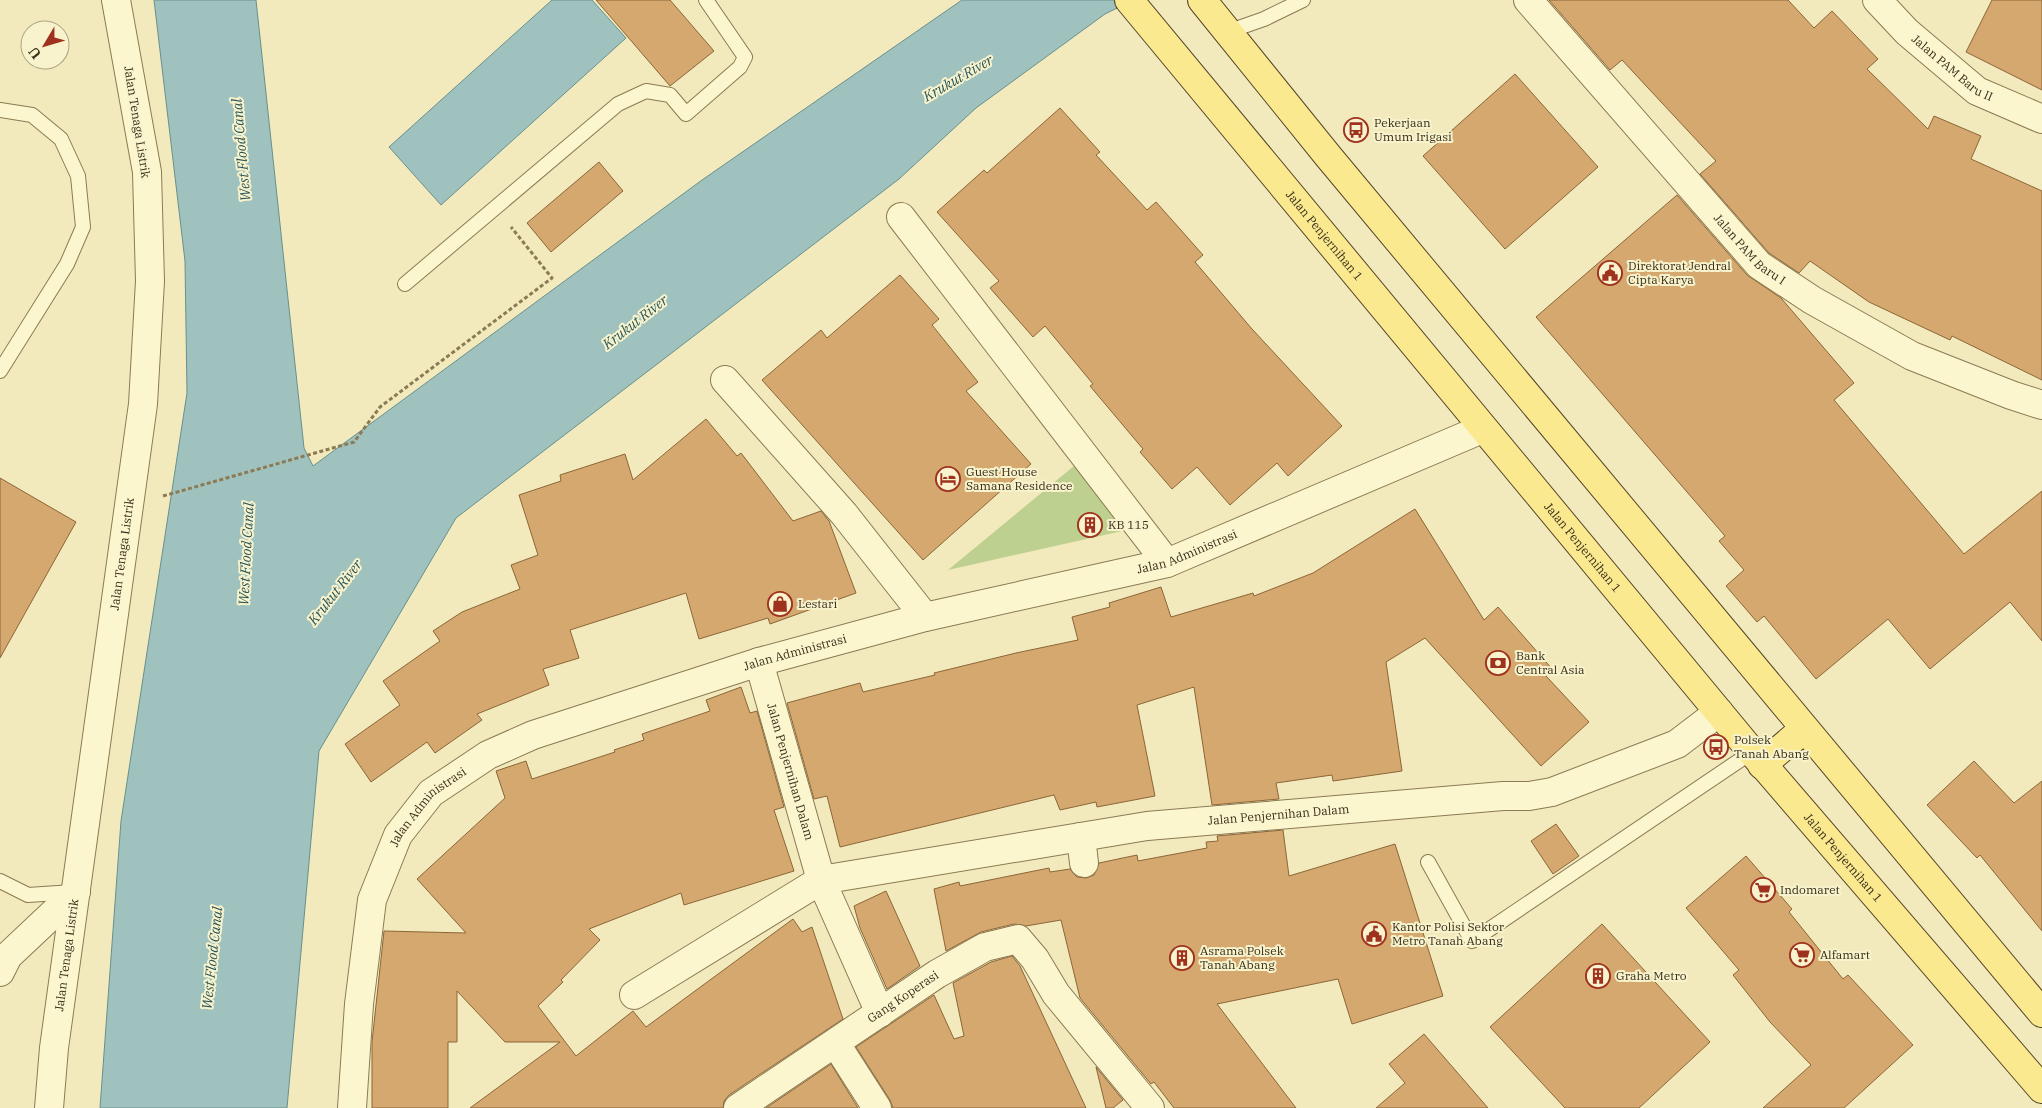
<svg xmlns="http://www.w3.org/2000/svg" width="2042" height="1108" font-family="'IBM Plex Serif',serif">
<rect width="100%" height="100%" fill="#f2eabc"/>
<!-- green -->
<polygon fill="#bed08f" points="1080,461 1131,529 948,570"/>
<!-- water -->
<g fill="#a0c2be" stroke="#67908d">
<polygon points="154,0 256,0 304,448 313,466 702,180 962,0 1133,0 1105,14 976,108 899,179 456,518 319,751 287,1108 100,1108 121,821 187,393 185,261"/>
<polygon points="552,0 592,0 626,38 441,205 389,147"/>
</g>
<!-- building -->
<g fill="#d4a86e" stroke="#8c6637">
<polygon points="596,0 670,0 714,51 670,86"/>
<polygon points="1549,0 1788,0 1814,28 1832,11 1878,59 1867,69 1928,129 1934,116 1981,136 1971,159 2042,191 2042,380 1952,336 1950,340 1869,302 1810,261 1799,273 1769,253 1700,174 1716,161 1622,60 1610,70"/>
<polygon points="1992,0 2042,0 2042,90 1966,52"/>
<polygon points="1515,74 1598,167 1505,249 1423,156"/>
<polygon points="1060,108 1100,152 1096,155 1147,210 1156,202 1203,255 1195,262 1252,329 1342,426 1288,476 1277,463 1230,505 1197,467 1172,489 1140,452 1143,449 1090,386 1093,384 1045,326 1033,337 990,288 999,281 937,212 984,170 987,173"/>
<polygon points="599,162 623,191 551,252 527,223"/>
<polygon points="1677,195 1747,275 1781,298 1854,383 1834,400 1964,554 2042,491 2042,641 2010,602 1930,669 1888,619 1816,679 1764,616 1757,622 1726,586 1744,570 1719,541 1725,536 1536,317"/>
<polygon points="900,275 939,319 932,325 978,382 966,391 1031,464 923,560 762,380 821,330 827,338"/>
<polygon points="706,419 737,456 741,453 793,521 821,511 829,521 856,593 770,624 768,618 699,639 686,593 570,630 579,658 543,669 549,685 477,714 482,720 435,753 427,742 371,782 345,744 400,705 383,681 440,641 433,631 462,612 520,589 511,565 538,555 519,495 561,481 560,475 625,454 633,480"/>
<polygon points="0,478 76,522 0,658"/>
<polygon points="1415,509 1484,620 1498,607 1553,670 1546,676 1589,722 1541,766 1425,638 1386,662 1402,771 1333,781 1332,775 1276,783 1279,799 1212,805 1194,687 1137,705 1155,796 1097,807 1096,802 1060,810 1054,795 840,847 827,796 814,799 787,703 860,683 863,692 935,675 934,673 1016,653 1078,640 1072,617 1110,607 1109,603 1161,587 1171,617 1253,593 1254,596 1313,573"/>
<polygon points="741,687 750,713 757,711 784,807 774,810 794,871 684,905 681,893 589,929 600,940 561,980 563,982 538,1006 576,1056 633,1011 646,1027 793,919 802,932 812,927 843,1019 729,1095 724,1101 723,1108 470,1108 560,1042 505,1042 457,991 457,1042 448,1042 448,1108 372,1108 372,1042 384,931 466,933 417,879 505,798 496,771 526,761 532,779 615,752 614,750 644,740 642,734 710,711 706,700"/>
<polygon points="1974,761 2014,803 2042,781 2042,931 1980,855 1977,858 1927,805"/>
<polygon points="1556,824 1579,856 1553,874 1531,841"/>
<polygon points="1283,830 1289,876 1395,844 1443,996 1352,1024 1338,979 1217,1004 1296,1108 1174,1108 1154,1082 1151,1084 1080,998 1061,920 1026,926 1014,924 981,932 946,951 934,889 959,882 960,886 1049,868 1050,872 1070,869 1077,877 1086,878 1094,875 1099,863 1137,855 1138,861 1207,848 1206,842 1218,841 1217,836"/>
<polygon points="1746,856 1792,909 1789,912 1843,979 1848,975 1913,1045 1844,1108 1763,1108 1811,1065 1770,1022 1733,975 1739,970 1686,908"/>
<polygon points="886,891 920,966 887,989 860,928 854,906"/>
<polygon points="1602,924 1710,1042 1639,1108 1565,1108 1490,1027"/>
<polygon points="1012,956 1020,966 1086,1108 893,1108 890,1100 856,1047 934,995 954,1039 964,1036 953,983 991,962"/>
<polygon points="1424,1034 1488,1108 1376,1108 1405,1083 1389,1064"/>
<polygon points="831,1064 858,1108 766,1108"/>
<polygon points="1096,1067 1123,1100 1113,1108 1106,1108"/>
</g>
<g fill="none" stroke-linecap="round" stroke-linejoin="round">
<defs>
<g id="lane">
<polyline points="1227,32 1264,19 1303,0"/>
<polyline points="0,110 32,115 61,139 78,176 83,227 67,264 0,371"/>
<polyline points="405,284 618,104 646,91 670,95 686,114 740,67 745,57 706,0"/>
<polyline points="1428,862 1472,941 1752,752"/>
<polyline points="0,881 28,895 73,892"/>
</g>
<g id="street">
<path id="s1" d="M1528,0L1759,265L1812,300L1912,356L2011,395L2042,405"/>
<path id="s2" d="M1877,0L1907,32L1977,91L2042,119"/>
<polyline points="901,217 1167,563"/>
<polyline points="725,380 844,514 925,617"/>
<path id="s3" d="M759,662L821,880L1147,826L1503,796H1529L1552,792L1677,744L1719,712"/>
<polyline points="1081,837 1084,863"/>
<polyline points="0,972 8,956 76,892"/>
<polyline points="634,995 821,880 880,1013"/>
<polyline points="836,1044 877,1108"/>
<path id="s4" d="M49,1108L54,1048L143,404L150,281L147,172L116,0"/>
<path id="s5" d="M352,1108L359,1004L372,900L398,835L431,793L488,755L533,735L759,662L925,617L1167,563L1482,429"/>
<path id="s6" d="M738,1108L937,974L985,947L1018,939L1035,959L1056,994L1150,1108"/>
</g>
<g id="primary">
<path id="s7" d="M1129,0L1752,752L2042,1089"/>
<polyline points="1202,0 1328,156 2042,1013"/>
<polyline points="1762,765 1804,729"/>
</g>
</defs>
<!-- lane casing -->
<use href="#lane" stroke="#8b7a54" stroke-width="16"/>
<!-- street casing -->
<use href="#street" stroke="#8b7a54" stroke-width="30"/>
<!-- primary casing -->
<use href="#primary" stroke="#574629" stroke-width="30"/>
<!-- path -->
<polyline stroke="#8b7a54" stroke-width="3" stroke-dasharray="4 2.5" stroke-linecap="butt" points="163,496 354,442 380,407 552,278 511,227"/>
<!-- lane -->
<use href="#lane" stroke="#fcf6cf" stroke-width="14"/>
<!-- street -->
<use href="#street" stroke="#fcf6cf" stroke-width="28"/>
<!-- primary -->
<use href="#primary" stroke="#fae98f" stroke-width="28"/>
</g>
<!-- icons -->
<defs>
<symbol id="bus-ring" viewBox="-11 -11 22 22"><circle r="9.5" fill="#f8f3cc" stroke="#9f321e" stroke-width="1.5"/><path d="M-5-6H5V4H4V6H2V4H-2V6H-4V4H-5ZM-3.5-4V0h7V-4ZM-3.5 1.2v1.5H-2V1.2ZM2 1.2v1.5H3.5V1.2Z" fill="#9f321e"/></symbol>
<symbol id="civic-ring" viewBox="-11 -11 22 22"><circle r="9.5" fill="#f8f3cc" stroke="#9f321e" stroke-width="1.5"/><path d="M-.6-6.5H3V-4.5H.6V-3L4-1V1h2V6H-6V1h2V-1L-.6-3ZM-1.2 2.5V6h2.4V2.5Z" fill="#9f321e"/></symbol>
<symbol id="hotel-ring" viewBox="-11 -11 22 22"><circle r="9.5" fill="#f8f3cc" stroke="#9f321e" stroke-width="1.5"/><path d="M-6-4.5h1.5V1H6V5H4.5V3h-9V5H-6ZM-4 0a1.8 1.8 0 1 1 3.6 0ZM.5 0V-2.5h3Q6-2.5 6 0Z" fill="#9f321e"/></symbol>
<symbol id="building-ring" viewBox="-11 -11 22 22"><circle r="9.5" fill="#f8f3cc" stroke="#9f321e" stroke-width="1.5"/><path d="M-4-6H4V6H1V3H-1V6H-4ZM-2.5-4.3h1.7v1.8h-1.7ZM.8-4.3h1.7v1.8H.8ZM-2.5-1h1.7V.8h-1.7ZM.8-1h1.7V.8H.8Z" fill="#9f321e"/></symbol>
<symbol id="shop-ring" viewBox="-11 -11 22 22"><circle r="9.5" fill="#f8f3cc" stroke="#9f321e" stroke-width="1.5"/><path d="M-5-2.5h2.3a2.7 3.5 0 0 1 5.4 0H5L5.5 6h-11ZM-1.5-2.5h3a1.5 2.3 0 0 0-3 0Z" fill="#9f321e"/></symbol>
<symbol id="bank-ring" viewBox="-11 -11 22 22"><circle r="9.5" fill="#f8f3cc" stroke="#9f321e" stroke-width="1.5"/><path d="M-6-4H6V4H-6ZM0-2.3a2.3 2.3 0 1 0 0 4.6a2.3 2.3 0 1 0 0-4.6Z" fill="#9f321e"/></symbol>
<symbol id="supermarket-ring" viewBox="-11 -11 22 22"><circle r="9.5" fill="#f8f3cc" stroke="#9f321e" stroke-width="1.5"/><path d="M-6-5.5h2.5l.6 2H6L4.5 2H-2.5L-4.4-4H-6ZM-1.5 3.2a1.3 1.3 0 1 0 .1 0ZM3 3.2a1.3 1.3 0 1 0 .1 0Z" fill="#9f321e"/></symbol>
</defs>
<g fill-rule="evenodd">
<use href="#bus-ring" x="1342" y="116" width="28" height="28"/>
<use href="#civic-ring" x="1596" y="259" width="28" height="28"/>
<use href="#hotel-ring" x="934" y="465" width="28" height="28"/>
<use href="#building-ring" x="1076" y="511" width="28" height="28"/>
<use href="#shop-ring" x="766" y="590" width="28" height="28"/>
<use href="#bank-ring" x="1484" y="649" width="28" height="28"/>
<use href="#bus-ring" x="1702" y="733" width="28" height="28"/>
<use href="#supermarket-ring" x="1749" y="876" width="28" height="28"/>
<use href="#civic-ring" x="1360" y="920" width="28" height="28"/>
<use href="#supermarket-ring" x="1788" y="941" width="28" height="28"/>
<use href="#building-ring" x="1168" y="944" width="28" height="28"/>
<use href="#building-ring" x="1584" y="962" width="28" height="28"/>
</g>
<g text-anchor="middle" stroke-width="4" stroke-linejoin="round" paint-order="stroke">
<!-- street labels -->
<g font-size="12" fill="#382e1a" stroke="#f8f3cc">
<text dy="4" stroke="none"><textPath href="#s2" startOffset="102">Jalan PAM Baru II</textPath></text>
<text transform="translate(137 122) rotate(81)" y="4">Jalan Tenaga Listrik</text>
<text dy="4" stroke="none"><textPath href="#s7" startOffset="306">Jalan Penjernihan 1</textPath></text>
<text dy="4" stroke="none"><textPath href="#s1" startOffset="334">Jalan PAM Baru I</textPath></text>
<text dy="4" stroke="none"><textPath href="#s7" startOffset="711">Jalan Penjernihan 1</textPath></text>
<text dy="4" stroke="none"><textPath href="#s5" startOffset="1130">Jalan Administrasi</textPath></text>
<text dy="4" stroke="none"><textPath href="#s4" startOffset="559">Jalan Tenaga Listrik</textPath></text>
<text dy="4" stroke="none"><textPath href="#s5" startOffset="725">Jalan Administrasi</textPath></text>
<text dy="4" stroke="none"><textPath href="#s3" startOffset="114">Jalan Penjernihan Dalam</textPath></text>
<text dy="4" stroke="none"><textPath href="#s5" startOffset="320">Jalan Administrasi</textPath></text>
<text dy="4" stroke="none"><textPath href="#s3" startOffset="689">Jalan Penjernihan Dalam</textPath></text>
<text dy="4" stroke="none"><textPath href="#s7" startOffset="1116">Jalan Penjernihan 1</textPath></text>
<text dy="4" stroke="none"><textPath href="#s4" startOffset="154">Jalan Tenaga Listrik</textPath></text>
<text dy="4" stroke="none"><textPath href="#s6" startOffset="199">Gang Koperasi</textPath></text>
</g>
<!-- poi labels -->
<g font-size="12" fill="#382e1a" stroke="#f8f3cc" text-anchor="start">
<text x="1374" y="127">Pekerjaan<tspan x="1374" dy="14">Umum Irigasi</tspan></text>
<text x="1628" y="270">Direktorat Jendral<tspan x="1628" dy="14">Cipta Karya</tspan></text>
<text x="966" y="476">Guest House<tspan x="966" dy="14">Samana Residence</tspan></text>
<text x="1108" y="529">KB 115</text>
<text x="798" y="608">Lestari</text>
<text x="1516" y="660">Bank<tspan x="1516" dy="14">Central Asia</tspan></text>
<text x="1734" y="744">Polsek<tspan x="1734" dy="14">Tanah Abang</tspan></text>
<text x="1780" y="894">Indomaret</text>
<text x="1392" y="931">Kantor Polisi Sektor<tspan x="1392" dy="14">Metro Tanah Abang</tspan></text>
<text x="1200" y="955">Asrama Polsek<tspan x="1200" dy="14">Tanah Abang</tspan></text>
<text x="1820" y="959">Alfamart</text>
<text x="1616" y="980">Graha Metro</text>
</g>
<!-- water labels -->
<g font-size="14" font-style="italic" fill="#28555a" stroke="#f8f3cc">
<text transform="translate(958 78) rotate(-30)" y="5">Krukut River</text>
<text transform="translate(241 150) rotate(-95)" y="5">West Flood Canal</text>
<text transform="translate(635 322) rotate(-38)" y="5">Krukut River</text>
<text transform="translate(246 554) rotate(-87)" y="5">West Flood Canal</text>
<text transform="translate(335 592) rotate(-52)" y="5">Krukut River</text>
<text transform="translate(212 958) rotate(-84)" y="5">West Flood Canal</text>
</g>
</g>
<!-- north arrow -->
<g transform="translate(45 45) rotate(232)"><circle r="24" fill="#f8f3cc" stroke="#aba485"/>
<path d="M0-4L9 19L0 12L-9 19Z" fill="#9f321e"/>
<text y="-8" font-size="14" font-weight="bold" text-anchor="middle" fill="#382e1a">U</text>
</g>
</svg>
